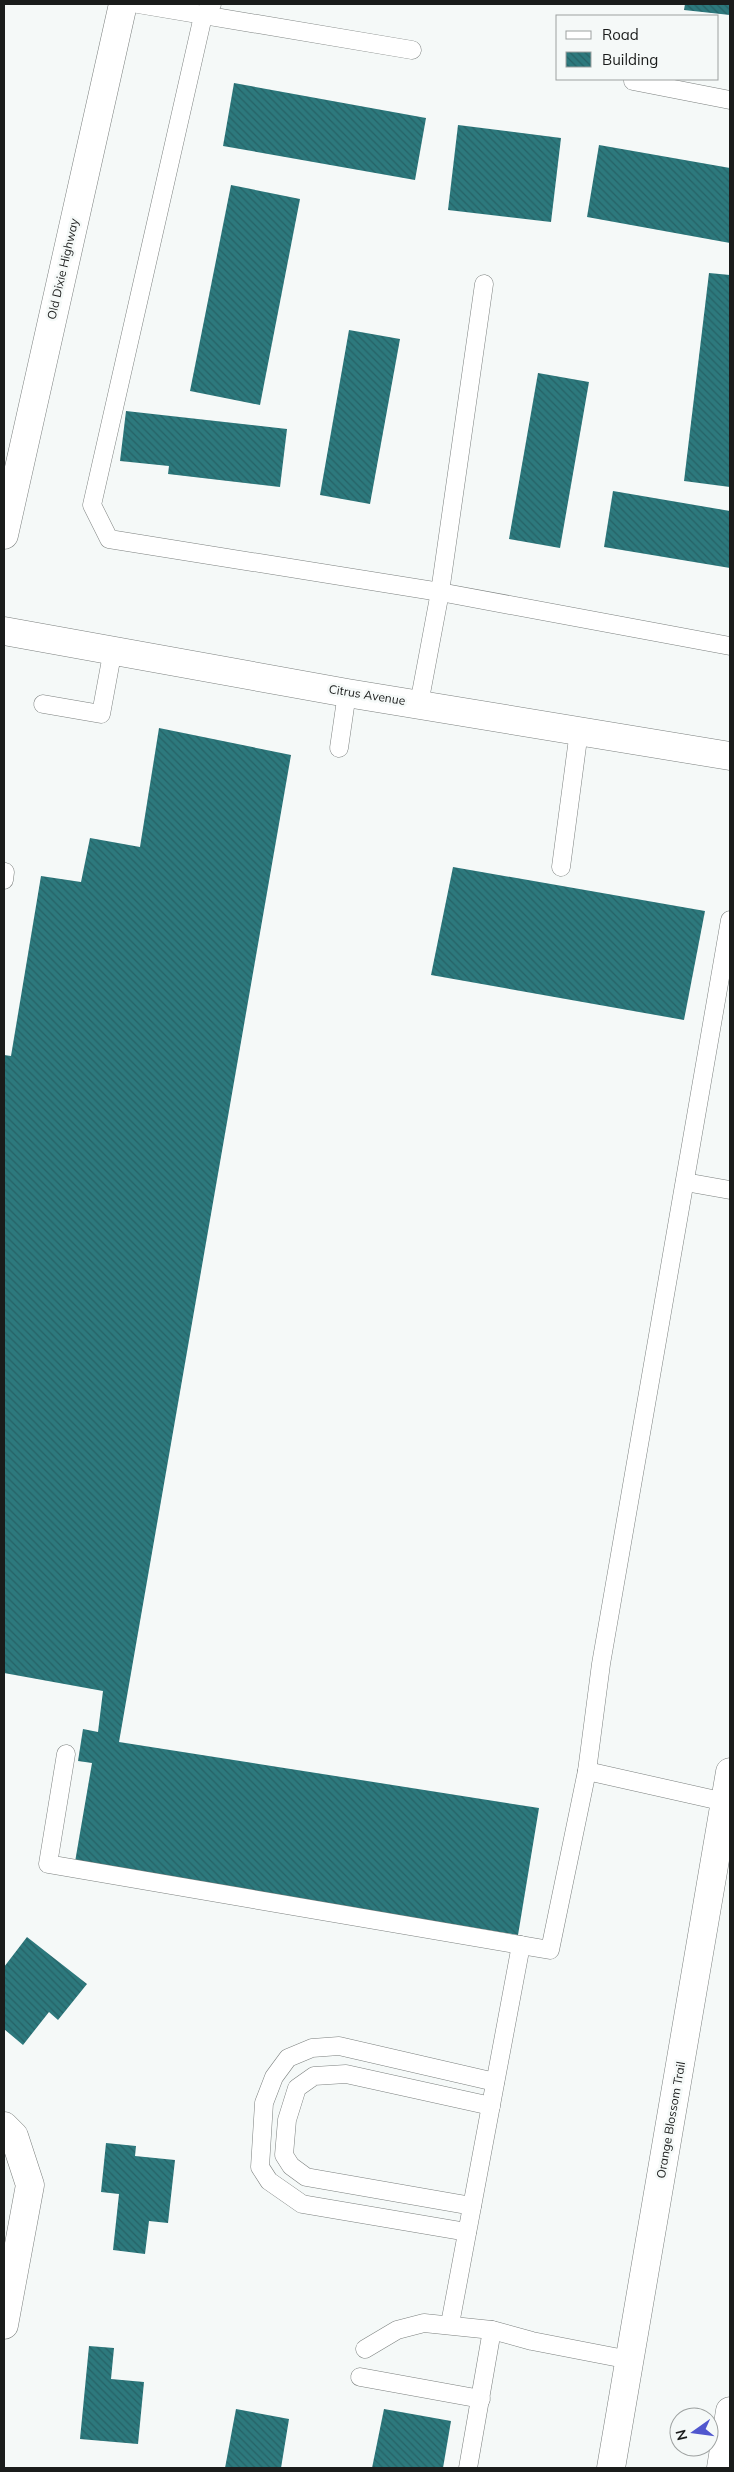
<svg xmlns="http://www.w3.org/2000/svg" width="734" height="2472" font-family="Mulish,sans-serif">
<defs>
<pattern id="building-back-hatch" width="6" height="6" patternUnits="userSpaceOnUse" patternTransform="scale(1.25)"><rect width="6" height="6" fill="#2d797d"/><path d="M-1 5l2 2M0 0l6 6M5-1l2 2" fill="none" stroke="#266266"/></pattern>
</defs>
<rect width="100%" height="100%" fill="#f5f9f8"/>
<!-- building -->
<g fill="url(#building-back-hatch)">
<polygon points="685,4 730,4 730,15 684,10"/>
<polygon points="234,83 426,118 415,180 223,146"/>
<polygon points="458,125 561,138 551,222 448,210"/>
<polygon points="599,145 730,168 730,243 587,217"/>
<polygon points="231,185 300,199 260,405 190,391"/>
<polygon points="709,273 730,275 730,487 684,481"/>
<polygon points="349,330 400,339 370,504 320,495"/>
<polygon points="538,373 589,382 560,548 509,539"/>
<polygon points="126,411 287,429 280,487 168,474 169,466 120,461"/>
<polygon points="613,491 730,511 730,568 604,547"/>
<polygon points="159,728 291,755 119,1742 539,1808 518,1935 75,1862 92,1763 78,1761 83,1729 98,1732 103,1691 4,1673 4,1055 11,1056 41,876 81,882 90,838 140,847"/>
<polygon points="453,867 705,911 684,1020 431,975"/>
<polygon points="27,1937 87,1984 58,2020 49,2012 23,2045 4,2029 4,1967"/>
<polygon points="106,2143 136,2146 135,2156 175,2160 168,2223 149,2221 145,2254 113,2250 119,2194 101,2192"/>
<polygon points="89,2346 114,2348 111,2379 144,2382 138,2444 80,2439"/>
<polygon points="236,2409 289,2419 281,2468 225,2468"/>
<polygon points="384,2409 451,2421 443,2468 372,2468"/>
</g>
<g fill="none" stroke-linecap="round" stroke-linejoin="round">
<defs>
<g id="lane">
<polyline points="138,4 412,50"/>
<polyline points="212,4 203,16 92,505 109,539 440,592 730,646"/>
<polyline points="633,81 730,100"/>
<polyline points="43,704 101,714 113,649"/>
<polyline points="419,704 440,592 484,284"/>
<polyline points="339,748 347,693"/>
<polyline points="561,867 579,731"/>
<polyline points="4,880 5,872"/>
<polyline points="685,1182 730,1190"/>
<polyline points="66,1754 48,1864 550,1950 587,1771 601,1664 730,920"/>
<polyline points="587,1771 725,1802"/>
<polyline points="472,2206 306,2177 291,2166 284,2155 287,2120 297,2088 314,2076 346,2074 491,2106"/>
<polyline points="467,2232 302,2204 269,2181 260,2167 264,2103 274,2077 288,2058 312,2048 339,2046 495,2082"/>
<polyline points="450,2324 521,1945"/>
<polyline points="365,2349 397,2330 424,2323 492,2330 532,2341 630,2360"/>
<polyline points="360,2377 481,2399"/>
<polyline points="468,2468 492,2330"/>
</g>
<g id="street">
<polyline points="4,631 347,693 730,756"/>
<polyline points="4,2126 14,2136 30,2185 4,2325"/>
</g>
<polyline id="secondary" points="4,535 123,4"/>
<g id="primary">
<polyline points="611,2468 730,1772"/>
<polyline points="721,2468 730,2411"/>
</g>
</defs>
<!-- lane casing -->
<use href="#lane" stroke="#7c807f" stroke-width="19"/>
<!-- street casing -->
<use href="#street" stroke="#7c807f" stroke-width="29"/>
<!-- secondary casing -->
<use href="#secondary" stroke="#7c807f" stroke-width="29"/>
<!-- primary casing -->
<use href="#primary" stroke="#7c807f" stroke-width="29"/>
<!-- lane -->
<use href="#lane" stroke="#fff" stroke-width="18"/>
<!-- street -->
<use href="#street" stroke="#fff" stroke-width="28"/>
<!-- secondary -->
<use href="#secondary" stroke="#fff" stroke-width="28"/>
<!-- primary -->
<use href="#primary" stroke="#fff" stroke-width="28"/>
</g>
<g text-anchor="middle" stroke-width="5" stroke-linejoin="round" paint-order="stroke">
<!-- street labels -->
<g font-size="12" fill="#1a1c1b" stroke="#f5f9f8">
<text transform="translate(63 269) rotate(-77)" y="4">Old Dixie Highway</text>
<text transform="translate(367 695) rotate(9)" y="4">Citrus Avenue</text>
<text transform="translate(671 2120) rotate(-80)" y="4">Orange Blossom Trail</text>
</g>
</g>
<!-- border -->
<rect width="734" height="2472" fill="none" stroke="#1a1c1b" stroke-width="10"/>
<!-- legend -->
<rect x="556" y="15" width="162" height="65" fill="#f5f9f8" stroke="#9da1a0"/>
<rect x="566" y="31" width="25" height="8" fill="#ffffff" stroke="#9da1a0"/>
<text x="602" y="40" font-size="15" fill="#1a1c1b">Road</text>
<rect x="566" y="52" width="25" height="15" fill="url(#building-back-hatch)" stroke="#9da1a0"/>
<text x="602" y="65" font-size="15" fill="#1a1c1b">Building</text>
<!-- north arrow -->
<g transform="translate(694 2432) rotate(256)"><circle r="24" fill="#f5f9f8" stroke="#9da1a0"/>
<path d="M0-4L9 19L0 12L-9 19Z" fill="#5057ce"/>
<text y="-8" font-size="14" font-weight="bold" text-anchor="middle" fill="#1a1c1b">N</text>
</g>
</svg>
